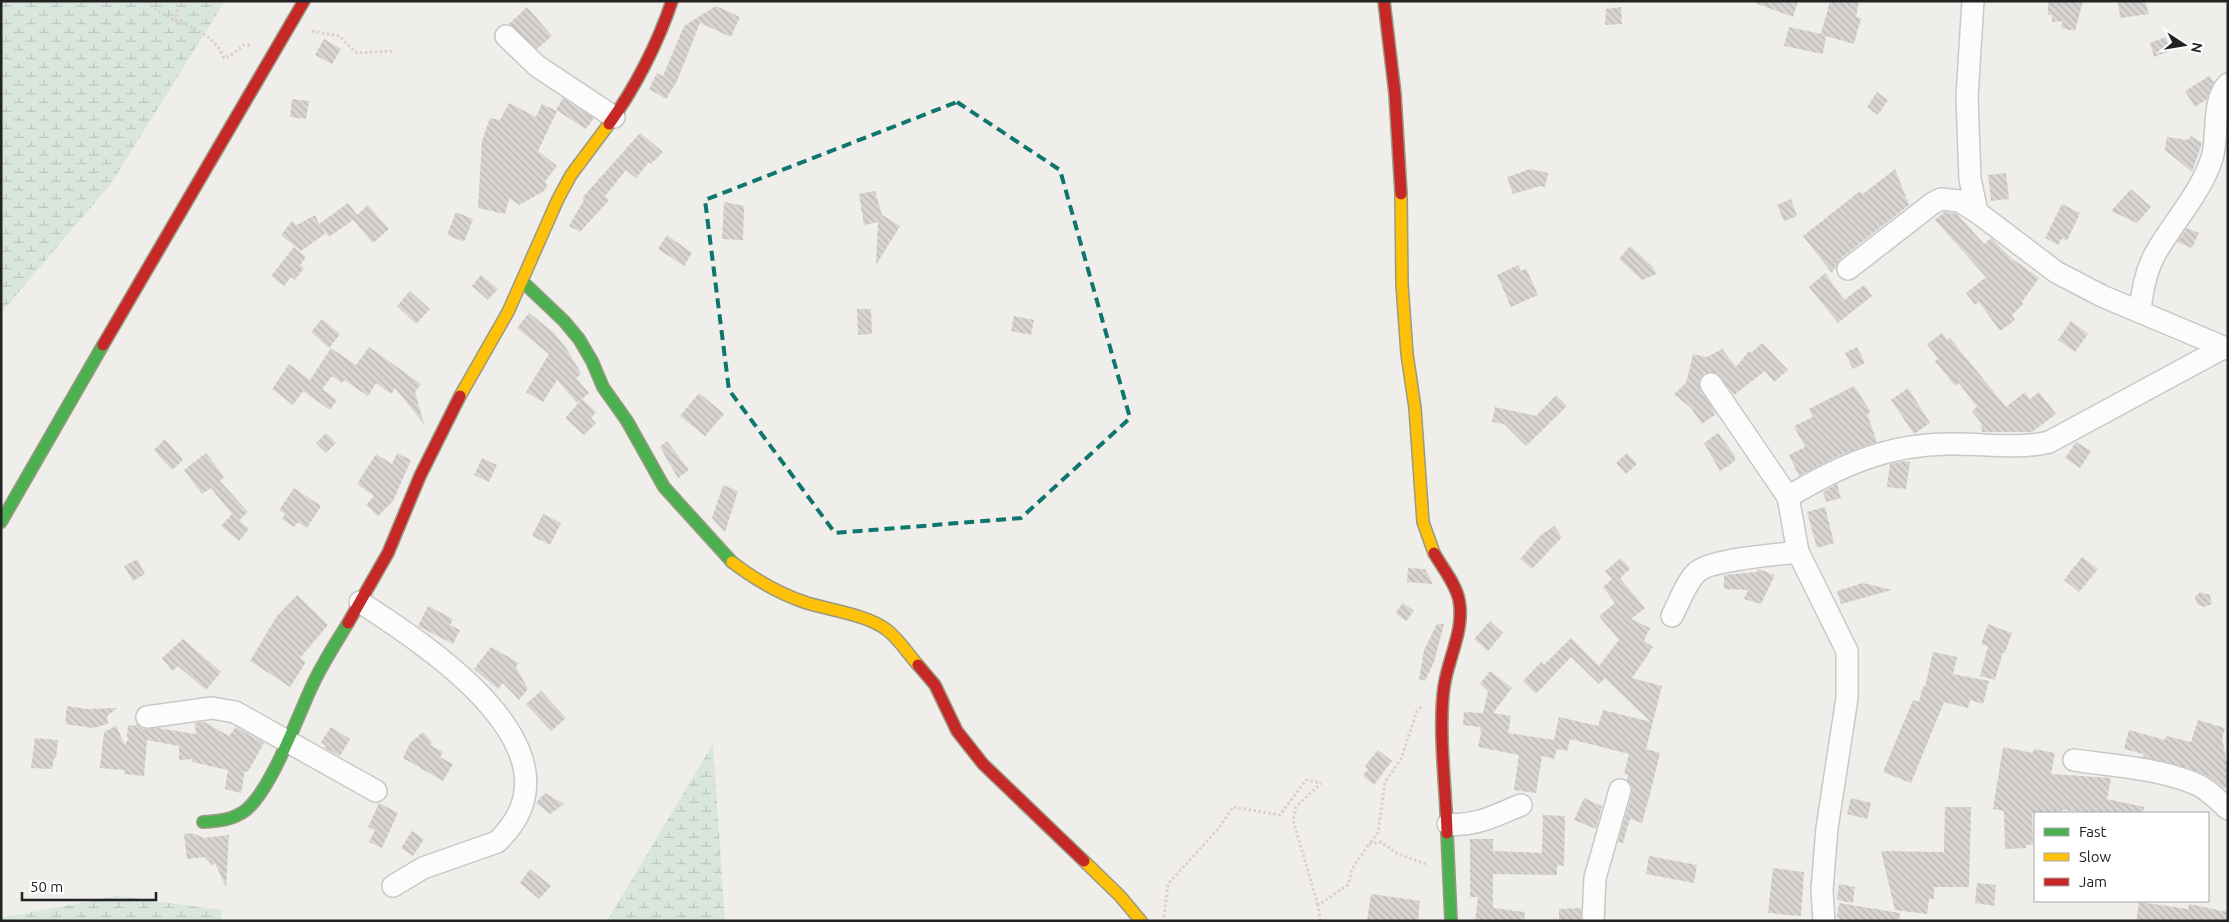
<svg xmlns="http://www.w3.org/2000/svg" width="2229" height="922" font-family="Ubuntu,sans-serif">
<defs>
<pattern id="wetland-marsh" width="20" height="14" patternUnits="userSpaceOnUse" patternTransform="scale(1.25)"><rect width="20" height="14" fill="#d9e6de"/><path d="M1 5h8M5 5V1M11 12h8M15 12V8" fill="none" stroke="#bac5be"/></pattern>
<pattern id="building-back-hatch" width="6" height="6" patternUnits="userSpaceOnUse" patternTransform="scale(1.25)"><rect width="6" height="6" fill="#d7d4d2"/><path d="M-1 5l2 2M0 0l6 6M5-1l2 2" fill="none" stroke="#b8b6b4"/></pattern>
</defs>
<rect width="100%" height="100%" fill="#f0eeeb"/>
<!-- wetland -->
<g fill="url(#wetland-marsh)">
<polygon points="1,1 225,1 110,185 1,313"/>
<polygon points="713,744 725,921 607,921"/>
<polygon points="117,896 222,910 221,921 1,921 1,918"/>
</g>
<!-- building -->
<g fill="url(#building-back-hatch)">
<polygon points="1756,1 1798,1 1793,17 1755,3"/>
<polygon points="1830,1 1859,1 1856,17 1861,18 1854,44 1826,36 1823,54 1784,46 1789,27 1821,34"/>
<polygon points="2048,1 2083,1 2075,31 2061,28 2063,21 2052,22 2052,15 2048,15"/>
<polygon points="2118,1 2145,1 2149,14 2120,18"/>
<polygon points="716,6 740,17 731,37 700,23 677,81 666,99 649,89 657,73 663,76 684,26"/>
<polygon points="527,7 552,36 537,49 509,24"/>
<polygon points="1621,7 1622,24 1605,25 1606,9"/>
<polygon points="2166,37 2170,51 2154,57 2150,43"/>
<polygon points="324,39 341,49 332,64 315,55"/>
<polygon points="2209,76 2214,82 2207,99 2195,107 2185,91"/>
<polygon points="1877,92 1888,100 1878,115 1867,107"/>
<polygon points="563,98 594,118 586,129 556,110"/>
<polygon points="292,99 309,101 306,119 290,117"/>
<polygon points="509,103 536,117 542,104 557,111 538,151 557,166 545,181 547,186 544,191 519,205 509,198 505,214 478,208 482,141 490,118 500,120"/>
<polygon points="640,133 663,152 651,164 649,162 636,178 626,170 605,196 609,200 580,232 569,226 584,200 582,198"/>
<polygon points="2191,136 2202,143 2192,172 2165,150 2167,137 2188,140"/>
<polygon points="1530,169 1548,173 1545,187 1540,186 1513,194 1507,177"/>
<polygon points="1895,169 1909,205 1840,259 1832,273 1803,236 1860,191 1863,194"/>
<polygon points="2006,173 2009,199 1991,201 1988,175"/>
<polygon points="2131,189 2151,207 2137,223 2111,211"/>
<polygon points="875,191 882,215 900,226 876,265 878,222 864,225 859,194"/>
<polygon points="1791,199 1797,216 1784,221 1777,205"/>
<polygon points="724,202 744,206 743,240 722,239"/>
<polygon points="348,203 357,215 368,205 389,229 373,243 353,220 329,237 321,226 325,234 301,251 281,235 292,221 297,225 315,215 319,224"/>
<polygon points="2062,204 2080,213 2067,241 2062,238 2058,245 2045,238"/>
<polygon points="456,212 473,219 464,242 447,235"/>
<polygon points="1944,212 1957,214 1984,244 1991,238 2011,258 2039,278 2022,302 2023,304 2012,315 2015,320 2000,331 1979,302 1975,305 1966,293 1986,277 1935,220"/>
<polygon points="2187,228 2199,233 2192,248 2177,242"/>
<polygon points="667,235 692,253 684,266 658,249"/>
<polygon points="1630,246 1652,266 1657,274 1642,280 1619,259"/>
<polygon points="294,247 306,257 300,265 304,268 295,280 291,277 284,286 271,276"/>
<polygon points="1518,265 1521,271 1526,268 1538,295 1511,307 1497,275"/>
<polygon points="1825,273 1844,300 1864,285 1872,296 1838,323 1809,287"/>
<polygon points="481,275 498,289 488,300 472,286"/>
<polygon points="410,291 430,309 416,324 397,306"/>
<polygon points="857,309 871,309 872,334 858,335"/>
<polygon points="529,313 553,332 566,348 578,368 581,374 576,378 589,393 577,403 557,380 543,402 526,392 549,354 517,328"/>
<polygon points="1014,316 1034,320 1031,335 1011,331"/>
<polygon points="322,319 340,334 329,348 311,332"/>
<polygon points="2071,321 2088,334 2075,352 2058,340"/>
<polygon points="1942,333 1947,340 1950,338 2006,407 2025,392 2030,399 2039,392 2056,414 2032,432 1982,432 1981,423 1972,411 1977,407 1959,383 1955,386 1935,361 1938,359 1927,344"/>
<polygon points="1762,343 1788,370 1774,382 1765,371 1734,395 1717,373 1704,373 1700,379 1699,385 1716,414 1702,424 1691,408 1674,394 1686,383 1693,354 1707,357 1722,349 1736,367 1749,351 1751,353"/>
<polygon points="369,347 421,384 415,392 424,424 395,388 391,394 376,383 368,396 344,380 342,383 332,376 322,389 337,400 330,410 303,391 293,405 272,389 289,364 310,380 331,348 356,365"/>
<polygon points="1857,347 1865,363 1853,369 1845,353"/>
<polygon points="1854,386 1871,412 1867,414 1877,442 1840,455 1799,476 1789,455 1805,447 1794,426 1813,417 1809,409"/>
<polygon points="1908,388 1930,423 1914,434 1891,400"/>
<polygon points="699,393 724,414 705,436 680,416"/>
<polygon points="1556,395 1567,406 1526,446 1504,424 1492,422 1495,407 1536,416"/>
<polygon points="582,399 596,412 591,418 596,423 584,435 565,418"/>
<polygon points="326,433 336,443 326,453 316,443"/>
<polygon points="1718,433 1735,456 1735,461 1720,471 1704,443"/>
<polygon points="165,439 183,460 172,470 154,450"/>
<polygon points="667,441 689,470 678,478 660,447"/>
<polygon points="2076,442 2091,451 2080,468 2065,458"/>
<polygon points="206,453 224,477 220,481 248,512 239,520 249,529 239,541 221,526 232,514 211,488 202,494 184,470"/>
<polygon points="397,453 411,460 393,501 378,516 366,505 374,496 357,484 376,454 392,464"/>
<polygon points="1627,453 1637,464 1626,474 1616,463"/>
<polygon points="482,458 497,465 489,482 474,475"/>
<polygon points="1904,461 1910,462 1906,489 1887,487 1890,464"/>
<polygon points="1837,484 1841,498 1826,502 1823,492"/>
<polygon points="723,485 738,491 725,532 712,518"/>
<polygon points="294,488 321,506 307,528 298,522 294,527 282,519 285,514 279,510"/>
<polygon points="1825,507 1834,543 1817,548 1807,512"/>
<polygon points="543,514 561,523 550,545 532,536"/>
<polygon points="1554,526 1562,537 1532,569 1520,559 1541,535"/>
<polygon points="2082,557 2098,569 2079,592 2064,580"/>
<polygon points="1621,558 1630,569 1620,578 1645,608 1631,619 1650,628 1644,641 1653,647 1632,678 1662,686 1646,749 1660,753 1650,794 1642,823 1630,819 1623,843 1618,842 1632,793 1632,786 1627,780 1628,775 1624,774 1629,754 1570,739 1567,751 1557,749 1554,759 1542,756 1536,793 1514,790 1519,755 1478,747 1482,728 1480,731 1480,727 1463,725 1464,712 1483,713 1488,691 1480,684 1490,671 1512,688 1493,713 1511,716 1508,733 1554,740 1559,717 1598,726 1603,710 1651,722 1605,678 1599,684 1571,657 1536,694 1523,681 1541,662 1544,665 1571,638 1599,666 1619,640 1599,616 1615,603 1603,587 1612,579 1605,571"/>
<polygon points="137,559 145,574 133,581 124,566"/>
<polygon points="1408,568 1425,569 1433,584 1407,582"/>
<polygon points="1758,569 1775,575 1761,604 1744,599 1748,590 1724,589 1724,575 1757,572"/>
<polygon points="1863,583 1892,590 1841,604 1837,591"/>
<polygon points="2200,592 2210,595 2212,604 2204,607 2197,604 2195,597"/>
<polygon points="297,595 328,625 300,658 306,662 290,687 250,661 277,616"/>
<polygon points="1403,603 1414,611 1406,621 1395,613"/>
<polygon points="428,606 453,619 450,625 460,630 453,644 418,626"/>
<polygon points="1490,621 1503,633 1488,651 1474,639"/>
<polygon points="1437,624 1444,624 1443,628 1434,662 1425,681 1419,679 1424,650"/>
<polygon points="1988,624 2012,633 2005,653 2003,652 1995,680 1980,676 1988,646 1981,644"/>
<polygon points="183,639 221,672 206,690 178,666 172,671 162,658"/>
<polygon points="491,647 519,663 516,667 528,689 519,700 503,683 498,689 474,669"/>
<polygon points="1933,652 1957,657 1953,674 1989,681 1983,704 1970,700 1968,708 1944,702 1911,783 1883,772 1913,700 1919,702 1923,686 1925,687"/>
<polygon points="541,691 566,718 551,731 526,704"/>
<polygon points="67,706 87,709 117,708 107,716 108,724 93,728 65,724"/>
<polygon points="2198,720 2225,728 2222,738 2228,768 2228,787 2224,788 2208,776 2188,768 2143,757 2144,754 2124,749 2129,730 2165,740 2166,736 2191,742"/>
<polygon points="204,722 229,736 236,727 264,743 248,772 245,771 241,793 225,789 228,770 192,762 192,759 179,760 179,746 147,740 144,776 124,774 125,770 100,768 104,732 116,726 125,745 129,737 127,737 128,725 135,726 136,723 143,729 158,728 196,734 195,723"/>
<polygon points="331,727 350,739 340,756 325,748 326,746 321,742"/>
<polygon points="423,732 432,742 430,745 443,752 440,757 453,764 443,781 403,758 410,743"/>
<polygon points="35,738 58,740 56,758 54,758 52,769 31,768"/>
<polygon points="2003,747 2033,753 2034,749 2055,753 2051,774 2111,778 2107,799 2144,807 2143,813 2094,813 2062,810 2063,813 2032,813 2033,844 2026,845 2026,848 2005,849 2004,811 1993,809"/>
<polygon points="1378,750 1392,761 1374,785 1363,776 1368,769 1365,766"/>
<polygon points="545,793 564,804 550,814 536,803"/>
<polygon points="1584,798 1602,806 1596,829 1574,820"/>
<polygon points="1851,798 1871,803 1867,819 1847,814"/>
<polygon points="379,803 398,813 382,848 369,842 375,830 368,827"/>
<polygon points="1945,807 1971,807 1969,887 1934,887 1934,899 1929,899 1927,914 1895,910 1881,851 1944,852"/>
<polygon points="1543,815 1565,816 1564,866 1557,865 1557,875 1493,874 1493,908 1525,912 1524,921 1475,921 1478,897 1470,897 1470,839 1493,839 1493,851 1542,853"/>
<polygon points="412,831 424,839 413,856 401,848"/>
<polygon points="192,833 204,838 229,835 226,887 215,863 212,865 205,857 187,859 184,834"/>
<polygon points="1649,856 1697,865 1694,883 1646,874"/>
<polygon points="1773,868 1804,872 1801,916 1768,913"/>
<polygon points="530,869 551,886 539,899 520,883"/>
<polygon points="1977,883 1996,885 1994,906 1975,903"/>
<polygon points="1839,884 1855,887 1853,903 1837,900"/>
<polygon points="1371,894 1420,901 1418,921 1367,921"/>
<polygon points="2139,902 2188,909 2189,904 2228,912 2228,921 2136,921"/>
<polygon points="1839,903 1900,913 1899,921 1842,921 1837,916"/>
<polygon points="1581,908 1581,921 1559,921 1559,909"/>
</g>
<g fill="none" stroke-linecap="round" stroke-linejoin="round">
<defs>
<g id="street">
<polyline points="1973,1 1967,97 1970,179 1977,212"/>
<polyline points="506,36 537,66 614,117"/>
<polyline points="1848,269 1933,203 1941,199 1959,201 1977,212 2056,272 2102,296 2228,349"/>
<path d="M2140,311C2142,290 2146,268 2158,249C2176,219 2201,192 2212,158C2219,136 2211,102 2228,84"/>
<polyline points="1711,384 1788,497 1798,552 1847,651 1847,698 1827,828 1822,890 1824,921"/>
<path d="M1788,497C1839,466 1888,444 1949,444C1982,443 2017,450 2049,442L2223,348"/>
<path d="M360,602C426,645 592,752 497,842L423,868L393,886"/>
<path d="M1672,616C1679,603 1686,582 1697,572C1712,559 1775,555 1798,552"/>
<polyline points="147,717 212,708 235,712 376,791"/>
<path d="M2074,760C2114,766 2160,768 2198,785C2209,790 2219,801 2228,809"/>
<path d="M1448,824C1475,827 1496,815 1521,805"/>
<polyline points="1593,921 1595,878 1620,790"/>
</g>
<g id="fast">
<polyline points="523,282 564,321 579,339 592,361 603,387 627,421 664,487 732,562"/>
<polyline points="1,522 103,345"/>
<path d="M203,822C219,821 233,820 246,810C272,788 297,718 312,686C322,664 336,643 348,623"/>
<polyline points="1447,833 1451,921"/>
</g>
<g id="slow">
<polyline points="1401,194 1402,284 1407,354 1415,408 1423,522 1434,553"/>
<polyline points="460,396 508,312 558,199 571,175 609,124"/>
<path d="M732,562C754,579 780,594 807,603C830,610 868,615 887,630C899,639 908,654 918,665"/>
<polyline points="1084,861 1120,896 1141,921"/>
</g>
<g id="jam">
<polyline points="1384,1 1395,94 1401,194"/>
<path d="M609,124C635,88 658,43 672,1"/>
<polyline points="103,345 304,1"/>
<path d="M1434,553C1442,567 1456,584 1459,600C1465,630 1448,658 1444,687C1438,730 1446,788 1447,833"/>
<polyline points="348,623 388,553 420,476 460,396"/>
<polyline points="918,665 935,685 957,731 983,764 1084,861"/>
</g>
</defs>
<!-- street casing -->
<use href="#street" stroke="#c9c8c7" stroke-width="24"/>
<!-- fast casing -->
<use href="#fast" stroke="#999a82" stroke-width="14"/>
<!-- slow casing -->
<use href="#slow" stroke="#999a82" stroke-width="14"/>
<!-- jam casing -->
<use href="#jam" stroke="#999a82" stroke-width="14"/>
<!-- path -->
<g stroke="#dccecd" stroke-width="3" stroke-dasharray="2.5 2.5" stroke-linecap="butt">
<polyline points="147,1 158,11 176,21 178,1"/>
<path d="M176,21C196,28 216,38 224,58L230,56L244,45H251"/>
<polyline points="312,31 339,36 357,53 392,51"/>
<polyline points="1421,707 1417,711 1401,759 1385,782 1378,833 1369,844 1381,842 1396,853 1426,864"/>
<polyline points="1318,905 1293,820 1296,807 1321,783"/>
<polyline points="1164,917 1168,884 1219,828 1233,807 1280,815 1306,780 1321,783"/>
<polyline points="1320,921 1318,905 1348,885 1352,869 1369,844"/>
</g>
<!-- street -->
<use href="#street" stroke="#fdfcfc" stroke-width="21"/>
<!-- fast -->
<use href="#fast" stroke="#4caf50" stroke-width="11"/>
<!-- slow -->
<use href="#slow" stroke="#ffc107" stroke-width="11"/>
<!-- jam -->
<use href="#jam" stroke="#c62828" stroke-width="11"/>
</g>
<!-- marked area -->
<path fill="none" stroke="#0f766e" stroke-width="4" stroke-dasharray="10 6" stroke-linejoin="round" d="M957,102L1060,170L1130,418L1021,518L835,533L729,390L705,200Z"/>
<!-- border -->
<rect width="2229" height="922" fill="none" stroke="#222222" stroke-width="5"/>
<!-- legend -->
<rect x="2034" y="812" width="175" height="90" fill="#ffffff" stroke="#a7a7a7"/>
<rect x="2044" y="828" width="25" height="8" fill="#4caf50" stroke="#a7a7a7"/>
<text x="2079" y="837" font-size="15" fill="#222222">Fast</text>
<rect x="2044" y="853" width="25" height="8" fill="#ffc107" stroke="#a7a7a7"/>
<text x="2079" y="862" font-size="15" fill="#222222">Slow</text>
<rect x="2044" y="878" width="25" height="8" fill="#c62828" stroke="#a7a7a7"/>
<text x="2079" y="887" font-size="15" fill="#222222">Jam</text>
<!-- north arrow -->
<g transform="translate(2184 45) rotate(102)" stroke="#ffffff" stroke-width="4" paint-order="stroke">
<path d="M0-4L9 19L0 12L-9 19Z" fill="#222222"/>
<text y="-8" font-size="14" font-weight="bold" text-anchor="middle" fill="#222222">N</text>
</g>
<!-- scale -->
<path d="M22 892v8h134v-8" fill="none" stroke="#222222" stroke-width="2.5"/>
<text x="30" y="892" font-size="15" fill="#222222" stroke="#ffffff" stroke-width="4" paint-order="stroke">50 m</text>
</svg>
